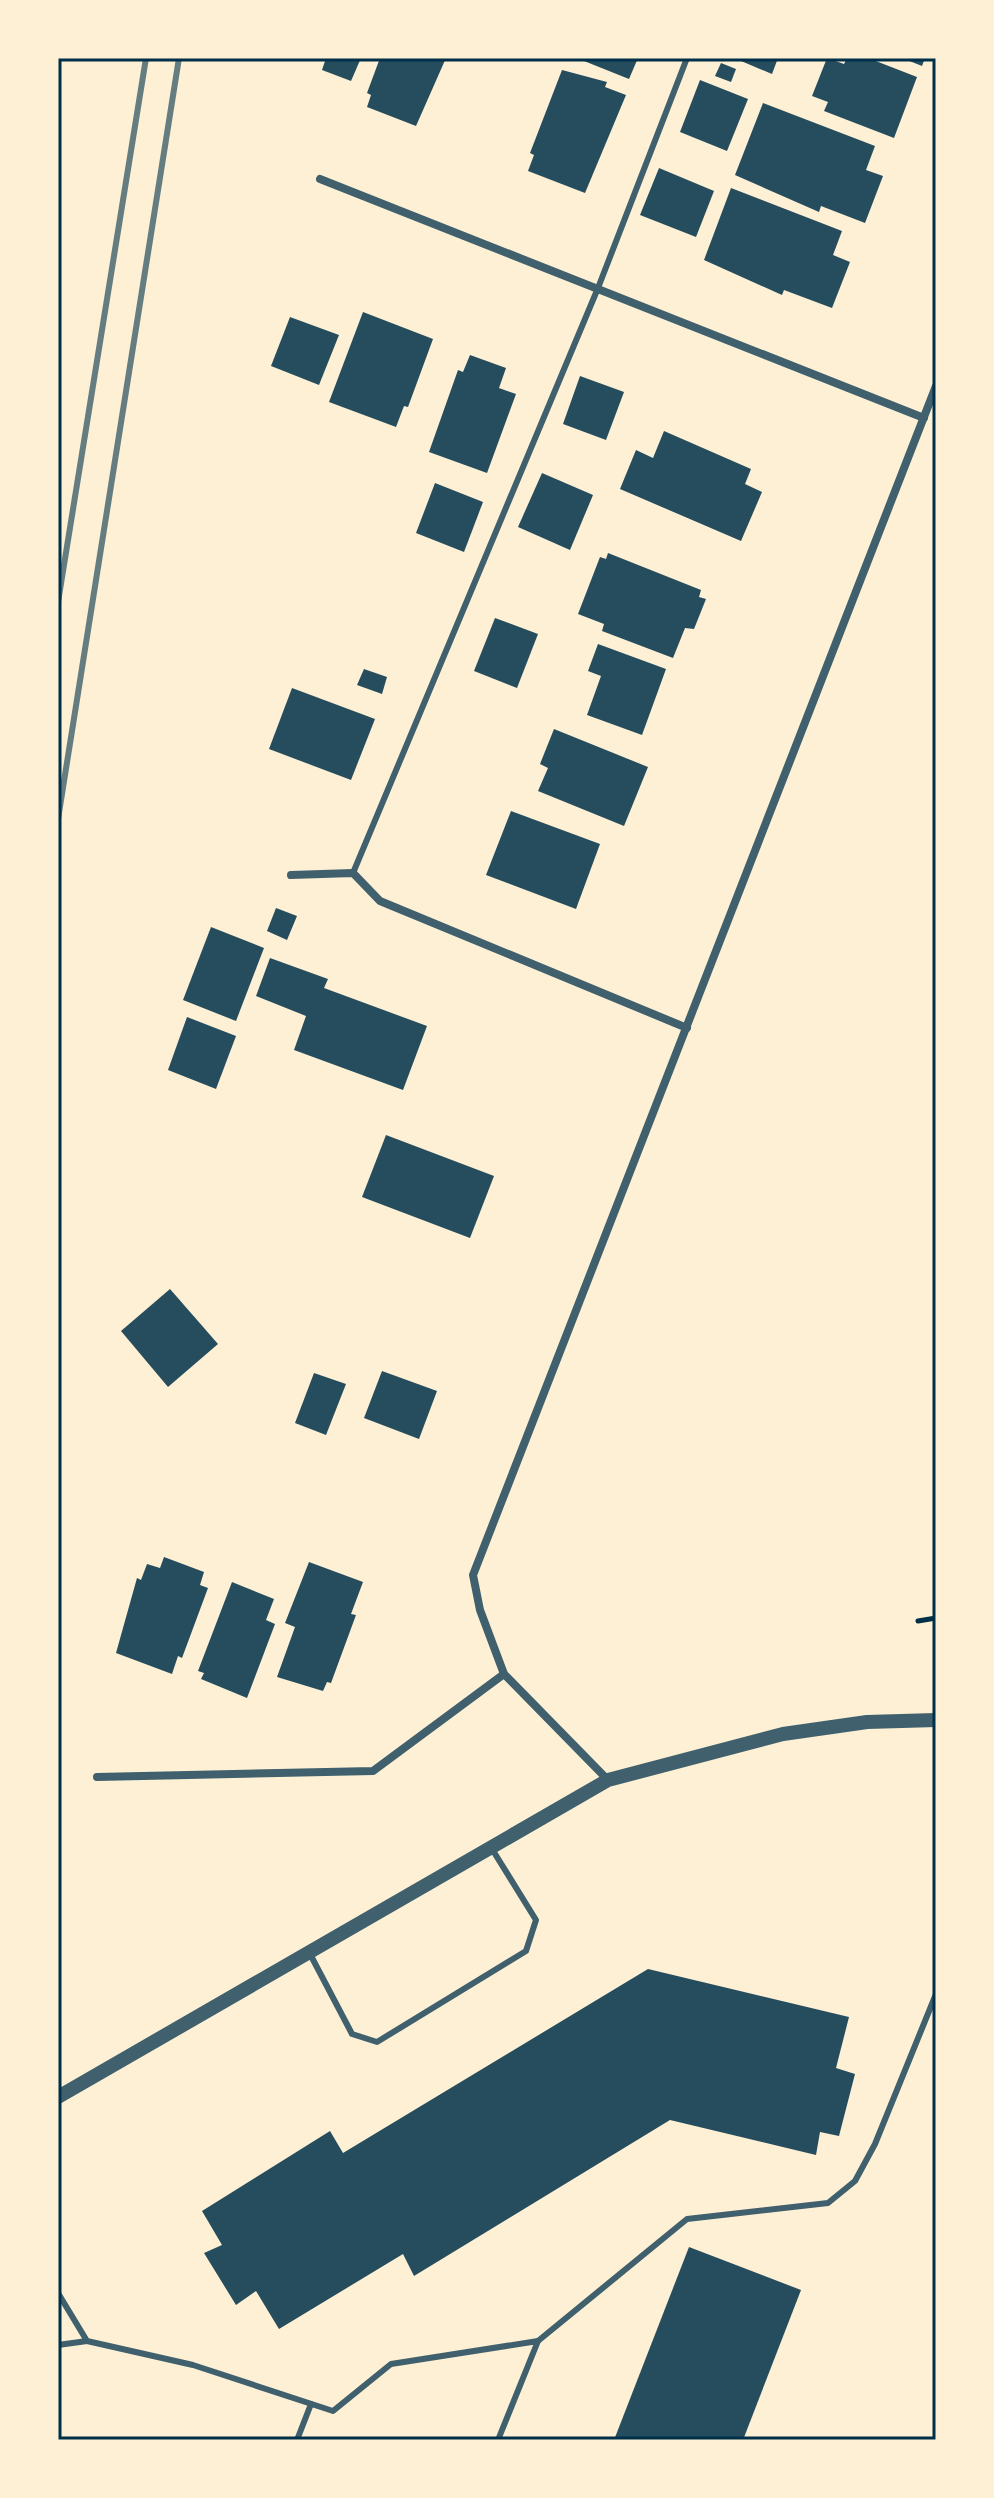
<svg xmlns="http://www.w3.org/2000/svg" width="994" height="2498" font-family="Overpass,sans-serif">
<rect width="100%" height="100%" fill="#fdf0d5"/>
<!-- building -->
<g fill="#264d5e">
<polygon points="326,58 361,58 351,81 322,70"/>
<polygon points="380,58 446,58 416,126 367,107 371,95 367,93"/>
<polygon points="585,58 638,58 629,79 584,61"/>
<polygon points="734,58 778,58 772,74"/>
<polygon points="827,58 844,64 847,58 868,58 917,77 894,138 824,111 828,102 812,96"/>
<polygon points="902,58 925,58 922,66"/>
<polygon points="721,63 736,69 731,82 715,76"/>
<polygon points="562,70 607,82 605,87 626,95 585,193 528,171 534,155 530,153"/>
<polygon points="700,80 748,99 727,151 680,132"/>
<polygon points="763,103 875,146 866,170 883,176 865,223 821,206 819,212 735,175"/>
<polygon points="659,168 714,191 696,237 640,215"/>
<polygon points="731,188 842,231 833,255 850,262 832,308 784,290 782,295 704,260"/>
<polygon points="363,312 433,339 408,407 404,406 396,427 329,402"/>
<polygon points="290,317 339,335 319,385 271,366"/>
<polygon points="470,355 506,368 499,388 516,394 487,473 429,452 458,370 463,372"/>
<polygon points="580,376 624,392 606,440 563,424"/>
<polygon points="664,431 751,469 745,484 762,492 741,541 620,489 636,450 653,458"/>
<polygon points="542,473 593,495 570,550 518,527"/>
<polygon points="435,483 483,502 464,552 416,533"/>
<polygon points="608,553 701,590 699,597 706,599 694,629 685,628 673,658 602,631 604,624 578,614 600,557 606,559"/>
<polygon points="495,618 538,634 517,688 474,671"/>
<polygon points="598,644 666,669 642,735 587,715 601,676 588,671"/>
<polygon points="364,669 387,677 382,694 357,685"/>
<polygon points="292,688 375,719 351,780 269,749"/>
<polygon points="554,729 648,767 624,826 538,791 548,768 540,764"/>
<polygon points="511,811 600,844 576,909 486,875"/>
<polygon points="276,908 297,916 287,940 267,931"/>
<polygon points="211,927 264,948 236,1021 183,1000"/>
<polygon points="270,958 328,979 324,988 427,1026 403,1090 294,1050 306,1016 256,996"/>
<polygon points="187,1017 236,1036 216,1089 168,1070"/>
<polygon points="386,1135 494,1176 470,1238 362,1197"/>
<polygon points="170,1289 218,1344 168,1387 121,1331"/>
<polygon points="382,1371 437,1391 419,1439 364,1418"/>
<polygon points="314,1373 346,1384 326,1435 295,1423"/>
<polygon points="164,1557 204,1572 200,1585 208,1588 182,1658 178,1656 172,1674 116,1653 137,1578 141,1580 147,1564 160,1568"/>
<polygon points="309,1562 363,1582 351,1614 356,1615 331,1683 327,1682 323,1691 277,1677 295,1627 285,1623"/>
<polygon points="232,1582 274,1599 266,1620 275,1624 247,1698 201,1679 204,1673 198,1671"/>
<polygon points="648,1969 849,2017 836,2068 855,2074 839,2136 820,2132 816,2155 670,2120 414,2276 403,2254 279,2329 256,2291 236,2305 204,2253 222,2245 202,2211 330,2131 343,2153"/>
<polygon points="689,2247 801,2290 743,2440 614,2440"/>
</g>
<g fill="none" stroke-linecap="round" stroke-linejoin="round">
<!-- path -->
<polyline stroke="#003049" stroke-width="5" points="918,1621 936,1618"/>
<!-- service -->
<g stroke="#3f606c" stroke-width="6">
<polyline points="353,873 598,288 687,58"/>
<polyline points="309,1952 352,2034 377,2042 526,1951 536,1920 492,1849"/>
<polyline points="58,2293 87,2341 193,2365 333,2411 391,2364 538,2341 498,2440"/>
<polyline points="538,2341 687,2219 828,2203 855,2181 875,2144 936,1994"/>
<polyline points="58,2345 87,2341"/>
<polyline points="297,2440 311,2404"/>
</g>
<!-- minor -->
<g stroke="#3f606c" stroke-width="8">
<polyline points="320,179 924,418"/>
<polyline points="291,875 353,873 380,901 687,1028"/>
<polyline points="97,1777 373,1771 504,1674"/>
<polyline points="608,1780 504,1674 480,1610 473,1575 936,386"/>
</g>
<!-- tertiary -->
<polyline stroke="#3f606c" stroke-width="14" points="58,2097 608,1780 783,1734 867,1722 936,1720"/>
<!-- rail -->
<g stroke="#657d81" stroke-width="6">
<polyline points="58,602 146,58"/>
<polyline points="58,819 179,58"/>
</g>
</g>
<!-- border -->
<rect width="994" height="2498" fill="none" stroke="#fdf0d5" stroke-width="120"/>
<rect x="60" y="60" width="874" height="2378" fill="none" stroke="#003049" stroke-width="3"/>
</svg>
